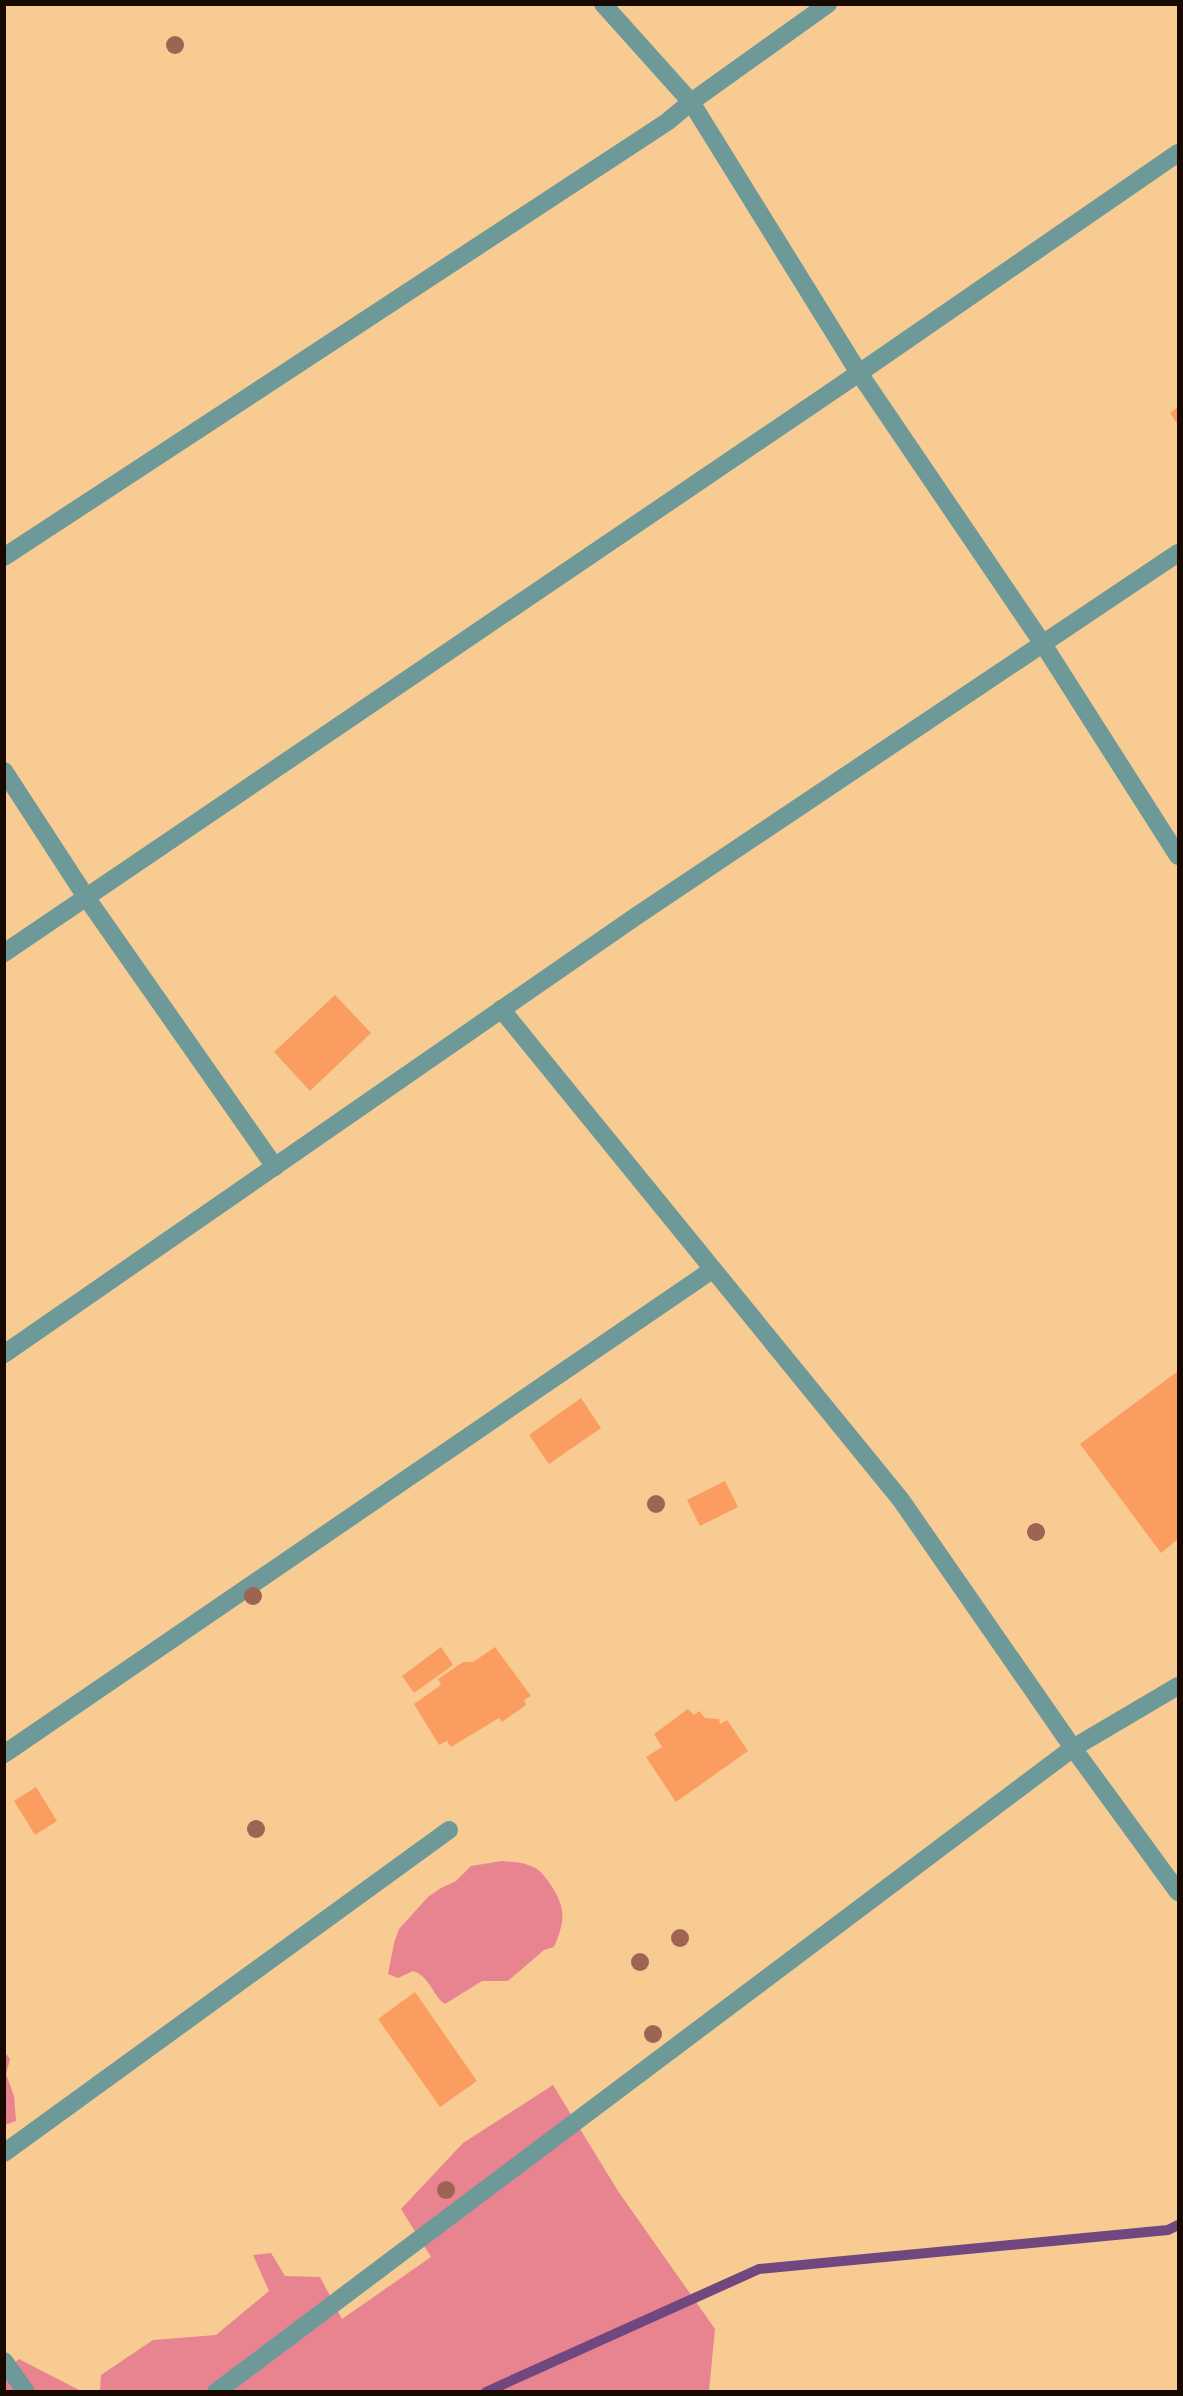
<svg xmlns="http://www.w3.org/2000/svg" width="1183" height="2396" font-family="'Space Grotesk',sans-serif">
<rect width="100%" height="100%" fill="#f8cb93"/>
<!-- green -->
<g fill="#e88390">
<path d="M502,1861C511,1862 522,1862 531,1866C539,1869 543,1874 548,1881C566,1906 566,1919 554,1947L544,1950L508,1981H482L445,2004C433,1997 431,1977 413,1971L398,1978L388,1974L394,1943L399,1929L428,1897L441,1888L456,1881L471,1866Z"/>
<polygon points="4,2051 10,2059 6,2074 14,2096 16,2121 5,2125"/>
<polygon points="553,2085 618,2191 715,2329 709,2391 100,2392 101,2375 153,2340 216,2335 269,2291 253,2255 271,2253 285,2276 320,2277 342,2319 431,2257 401,2209 463,2143"/>
<polygon points="19,2359 81,2391 5,2391 4,2371"/>
</g>
<g fill="none" stroke-linecap="round" stroke-linejoin="round">
<!-- stream -->
<polyline stroke="#71477f" stroke-width="10" points="486,2392 759,2269 1168,2230 1178,2225"/>
</g>
<!-- building -->
<g fill="#fb9d60">
<polygon points="1178,407 1178,425 1170,413"/>
<polygon points="335,995 371,1033 310,1091 274,1052"/>
<polygon points="1178,1371 1178,1539 1161,1553 1080,1444"/>
<polygon points="581,1398 601,1428 549,1464 529,1435"/>
<polygon points="725,1481 738,1507 700,1526 687,1500"/>
<polygon points="441,1647 453,1665 414,1693 402,1676"/>
<polygon points="495,1647 531,1696 524,1700 526,1705 502,1722 499,1718 451,1747 447,1741 439,1745 414,1704 441,1685 438,1679 463,1662 473,1662"/>
<polygon points="688,1709 694,1715 699,1711 705,1718 719,1719 720,1724 727,1720 748,1751 676,1802 646,1757 662,1747 654,1734"/>
<polygon points="36,1787 57,1821 35,1835 14,1801"/>
<polygon points="415,1992 477,2081 440,2107 378,2019"/>
</g>
<g fill="none" stroke-linecap="round" stroke-linejoin="round">
<!-- minor -->
<g stroke="#6d9a98" stroke-width="18">
<polyline points="603,4 691,102 859,373 1043,644 1178,856"/>
<polyline points="4,557 667,122 691,102 828,4"/>
<polyline points="4,771 86,897 275,1167"/>
<polyline points="4,953 859,373 1178,153"/>
<polyline points="501,1009 901,1500 1073,1748 1178,1892"/>
<polyline points="4,1354 635,917 1178,553"/>
<polyline points="4,1754 712,1270"/>
<polyline points="4,2153 449,1830"/>
<polyline points="4,2361 26,2392"/>
<polyline points="216,2392 1073,1748 1178,1686"/>
</g>
</g>
<!-- trees -->
<g fill="#9d6353">
<circle cx="175" cy="45" r="9"/>
<circle cx="656" cy="1504" r="9"/>
<circle cx="1036" cy="1532" r="9"/>
<circle cx="253" cy="1596" r="9"/>
<circle cx="256" cy="1829" r="9"/>
<circle cx="680" cy="1938" r="9"/>
<circle cx="640" cy="1962" r="9"/>
<circle cx="653" cy="2034" r="9"/>
<circle cx="446" cy="2190" r="9"/>
</g>
<!-- border -->
<rect width="1183" height="2396" fill="none" stroke="#170800" stroke-width="12"/>
</svg>
